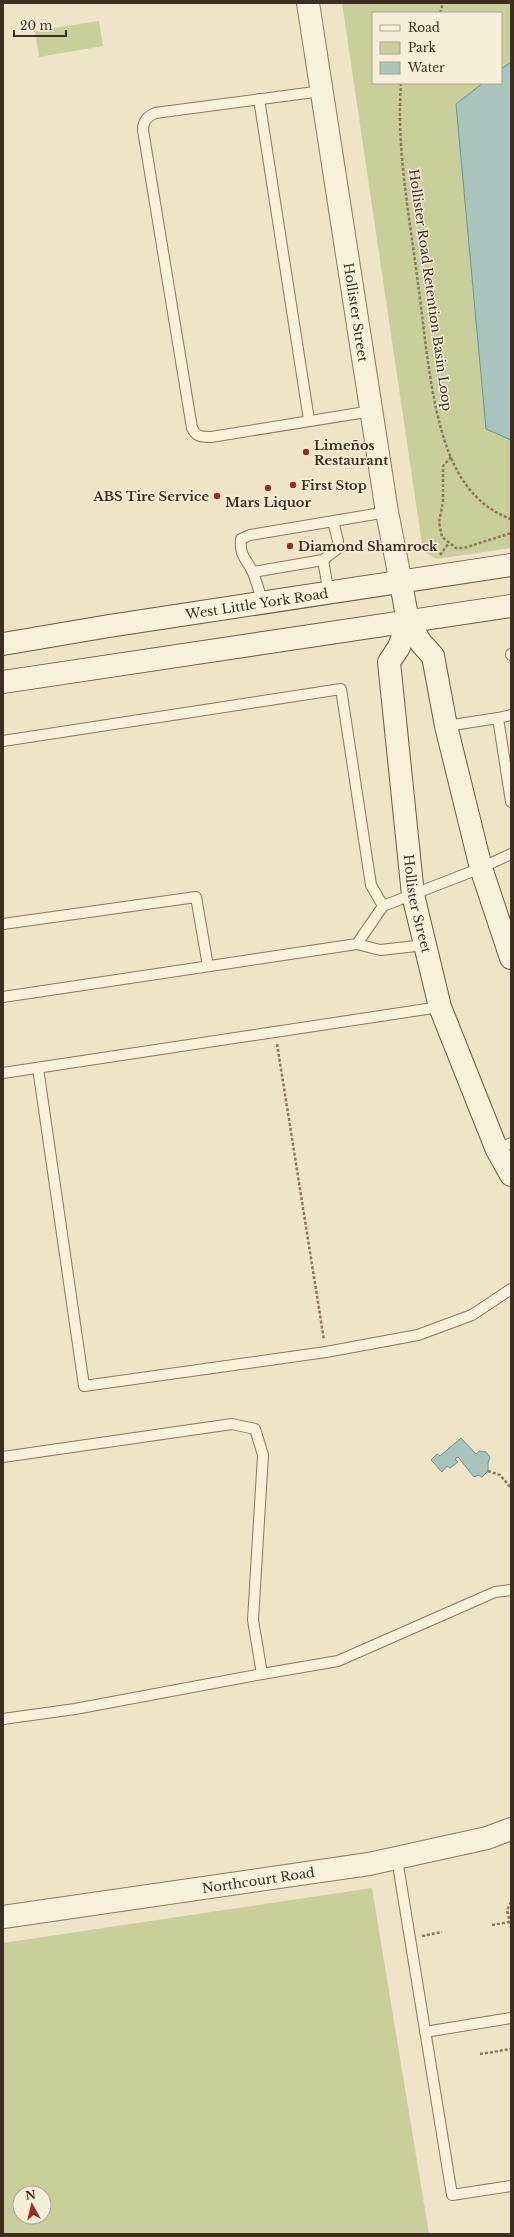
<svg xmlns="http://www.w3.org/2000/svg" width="514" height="2237" font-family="'Libre Baskerville',serif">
<rect width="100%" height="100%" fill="#f0e4c8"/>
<!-- green -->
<g fill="#c9cf9b" fill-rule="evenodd">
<path d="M342,3H511V548L436,559L423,551ZM373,13H501V83H373Z"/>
<polygon points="99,21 103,46 39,57 35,31"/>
<path d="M372,1888L429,2234H3V1943ZM20,2193H44V2217H20Z"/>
</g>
<!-- water -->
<g fill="#a9c4bc" stroke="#6f938a">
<polygon points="511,62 511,440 486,429 456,104 483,83 501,83 501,69"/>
<polygon points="461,1438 476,1454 480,1451 486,1452 490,1457 488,1463 488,1471 482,1477 478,1475 474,1477 458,1457 455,1459 458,1462 450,1468 447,1466 442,1472 431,1460 437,1454 440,1456"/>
</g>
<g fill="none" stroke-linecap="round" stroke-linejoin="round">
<defs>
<g id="service">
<path d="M322,91L155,113C147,117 143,121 143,130L192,428C196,437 202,437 211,437L372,411"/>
<polyline points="259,99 309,420"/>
<polyline points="323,560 337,549 338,541 333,521"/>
<polyline points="253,572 323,560 329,594"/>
<path d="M263,603C260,594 257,583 253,573C248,560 239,557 241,539L250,535L387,512"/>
<polyline points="511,654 511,655"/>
<polyline points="498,718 511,715"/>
<polyline points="446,726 498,718 511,802"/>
<polyline points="3,741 341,689 371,885 383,906"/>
<polyline points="3,924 196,897 208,966"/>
<polyline points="357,944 380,950 425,945"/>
<polyline points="3,997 357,944 383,906 481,868 511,854"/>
<polyline points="38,1068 84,1386 326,1352 418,1335 472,1315 511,1289"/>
<polyline points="3,1073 440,1007"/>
<polyline points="497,1150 511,1143"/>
<polyline points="3,1457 232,1424 255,1429 263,1455 253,1620 262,1674"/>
<polyline points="3,1719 75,1709 262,1674 338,1661 495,1592 511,1590"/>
<polyline points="397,1859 452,2195 511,2186"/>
<polyline points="425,2032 511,2018"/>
</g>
<g id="tertiary">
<path id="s1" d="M308,3L387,512L401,583"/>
<path id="s2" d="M3,1917L369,1864L487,1838L511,1829"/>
</g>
<g id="secondary">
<polyline points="401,583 408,622 421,643 433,656 446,726 481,868 511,958"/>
<path id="s3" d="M408,622L399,647L389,662L413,895L440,1007L497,1150L511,1175"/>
<path id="s4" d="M3,644L109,626L511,565"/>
<polyline points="3,682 511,606"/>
</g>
</defs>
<!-- service casing -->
<use href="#service" stroke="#8d765c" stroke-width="12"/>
<!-- tertiary casing -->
<use href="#tertiary" stroke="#8d765c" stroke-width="24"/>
<!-- secondary casing -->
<use href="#secondary" stroke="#6f573f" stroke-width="24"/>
<!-- path -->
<g stroke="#8d765c" stroke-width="2.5" stroke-dasharray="3 2" stroke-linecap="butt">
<polyline points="440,13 443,3"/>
<path d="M401,83C396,150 410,218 418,284C426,339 431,425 458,472C470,494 488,511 511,519"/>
<polyline points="451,457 443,466 443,502 439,522 442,537 456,548 464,548 511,533"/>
<polyline points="440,555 449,543"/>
<polyline points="277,1044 324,1340"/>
<polyline points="488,1471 500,1475 511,1488"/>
<polyline points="511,1902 507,1910 511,1927"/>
<polyline points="492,1925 509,1922"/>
<polyline points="422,1936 442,1932"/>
<polyline points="480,2054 511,2049"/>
</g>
<!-- service -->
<use href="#service" stroke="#faf1dc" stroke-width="10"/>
<!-- tertiary -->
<use href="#tertiary" stroke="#faf1dc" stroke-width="22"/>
<!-- secondary -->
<use href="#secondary" stroke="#faf1dc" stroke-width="22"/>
</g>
<!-- markers -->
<g fill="#9e2a2b" stroke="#f7eed8" stroke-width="1.5">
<circle cx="306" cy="452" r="4"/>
<circle cx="293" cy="485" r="4"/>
<circle cx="268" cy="488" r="4"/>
<circle cx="217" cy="496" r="4"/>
<circle cx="290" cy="546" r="4"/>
</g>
<g text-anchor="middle" stroke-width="3" stroke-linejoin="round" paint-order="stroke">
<!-- street labels -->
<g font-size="13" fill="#3d2e20" stroke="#f7eed8">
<text transform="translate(431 290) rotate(82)" y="5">Hollister Road Retention Basin Loop</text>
<text dy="5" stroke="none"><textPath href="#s1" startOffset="313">Hollister Street</textPath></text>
<text dy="5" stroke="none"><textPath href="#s4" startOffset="257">West Little York Road</textPath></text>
<text dy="5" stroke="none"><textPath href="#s3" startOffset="288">Hollister Street</textPath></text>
<text dy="5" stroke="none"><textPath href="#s2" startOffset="258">Northcourt Road</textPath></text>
</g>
<!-- poi labels -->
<g font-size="13" font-weight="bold" fill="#3d2e20" stroke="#f7eed8" text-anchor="start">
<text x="314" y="450">Limeños<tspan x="314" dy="15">Restaurant</tspan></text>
<text x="301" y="490">First Stop</text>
<text x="209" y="501" text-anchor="end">ABS Tire Service</text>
<text x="268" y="507" text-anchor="middle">Mars Liquor</text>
<text x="298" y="551">Diamond Shamrock</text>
</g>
</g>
<!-- border -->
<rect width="514" height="2237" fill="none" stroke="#3d2e20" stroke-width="8"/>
<!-- legend -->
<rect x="372" y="12" width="130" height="72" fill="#f7eed8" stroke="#ada18e"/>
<rect x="380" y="25" width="20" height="6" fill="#faf1dc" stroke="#ada18e"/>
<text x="408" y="32" font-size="12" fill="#3d2e20">Road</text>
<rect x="380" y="42" width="20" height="12" fill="#c9cf9b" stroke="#ada18e"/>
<text x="408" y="52" font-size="12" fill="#3d2e20">Park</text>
<rect x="380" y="62" width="20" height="12" fill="#a9c4bc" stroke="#ada18e"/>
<text x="408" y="72" font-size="12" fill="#3d2e20">Water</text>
<!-- north arrow -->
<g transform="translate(32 2205) rotate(352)"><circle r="19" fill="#f7eed8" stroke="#ada18e"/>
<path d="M0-3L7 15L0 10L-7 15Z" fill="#9e2a2b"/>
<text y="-6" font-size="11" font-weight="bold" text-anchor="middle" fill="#3d2e20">N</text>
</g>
<!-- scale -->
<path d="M14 30v6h52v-6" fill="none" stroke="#3d2e20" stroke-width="2"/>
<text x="20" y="30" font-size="12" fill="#3d2e20" stroke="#f7eed8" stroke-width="3" paint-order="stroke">20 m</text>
</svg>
